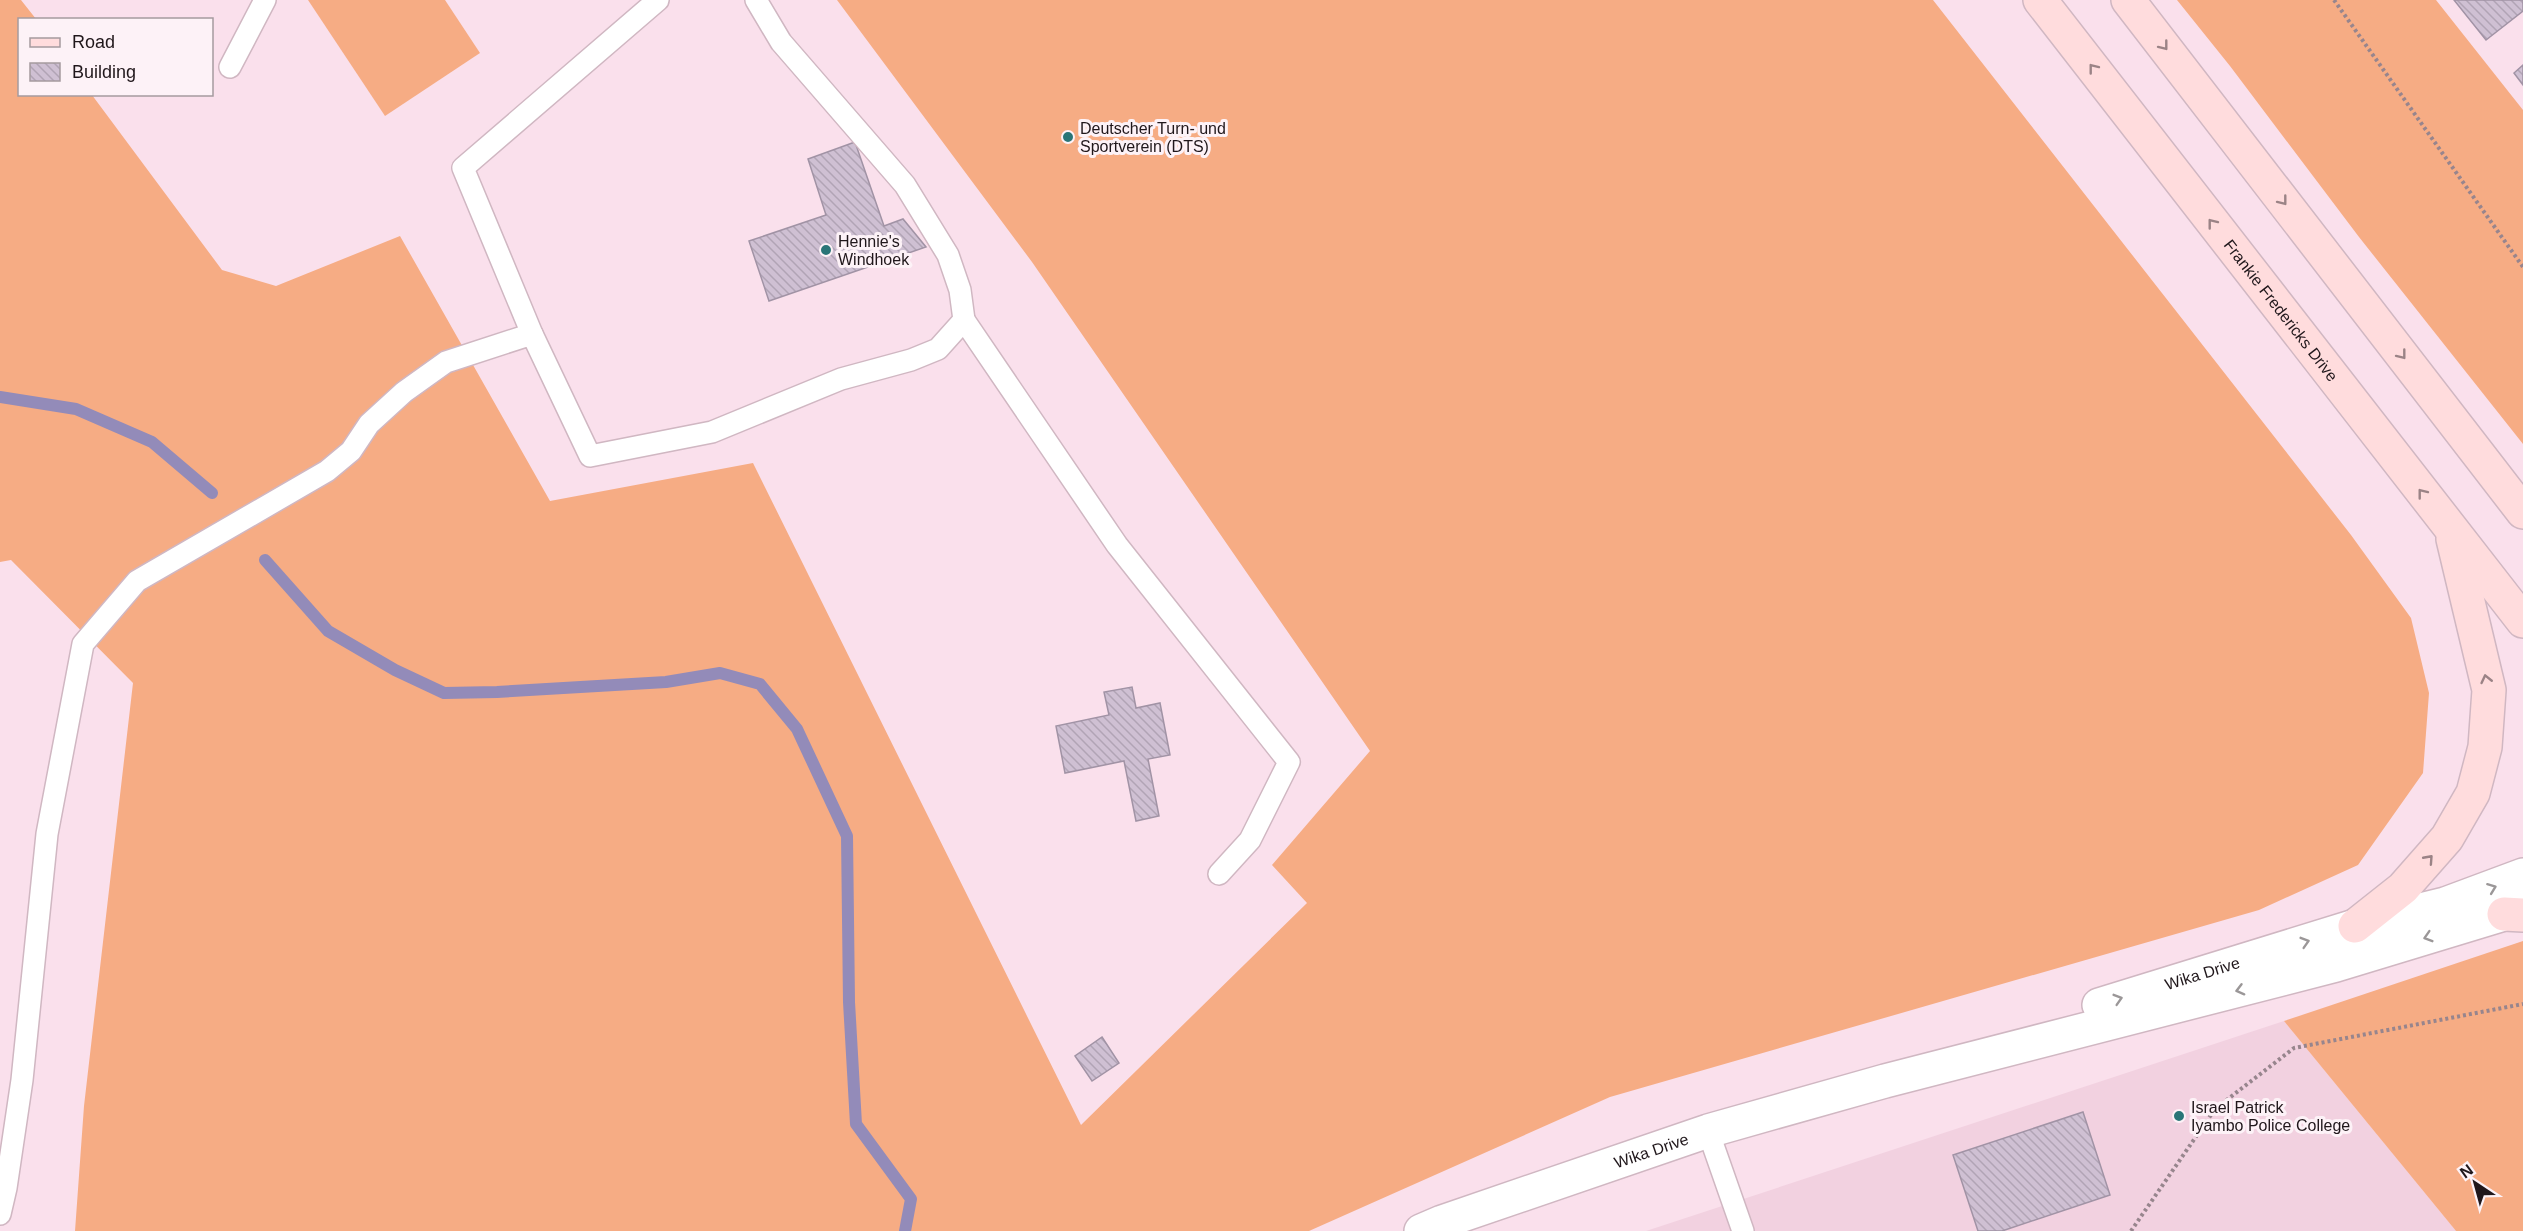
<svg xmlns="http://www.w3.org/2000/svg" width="2523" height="1231" font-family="Helvetica,sans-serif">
<defs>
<pattern id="building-back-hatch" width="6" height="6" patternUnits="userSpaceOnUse" patternTransform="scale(1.5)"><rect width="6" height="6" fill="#cfc0d3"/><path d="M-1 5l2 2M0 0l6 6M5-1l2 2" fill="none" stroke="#b1a4b5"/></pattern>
</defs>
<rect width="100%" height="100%" fill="#fae0ec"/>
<!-- built -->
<polygon fill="#f2d1e0" points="2284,1021 2456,1231 1646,1231"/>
<!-- grass -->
<g fill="#f6ac84">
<polygon points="0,0 21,0 36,19 20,20 20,94 92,95 222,270 276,286 400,236 550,501 753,463 1081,1125 1307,903 1272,865 1370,751 1032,262 837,0 1933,0 2351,535 2411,618 2429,693 2423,773 2358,865 2259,910 1610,1097 1309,1231 75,1231 84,1106 133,683 11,560 0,562"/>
<polygon points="308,0 445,0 480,53 385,116"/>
<polygon points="2177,0 2436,0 2523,110 2523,444 2359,237 2230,66"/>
<polygon points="2523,941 2523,1231 2456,1231 2284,1021"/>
</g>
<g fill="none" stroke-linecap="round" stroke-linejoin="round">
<!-- stream -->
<g stroke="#938bb9" stroke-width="12">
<polyline points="0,397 76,409 152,442 212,493"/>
<polyline points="265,560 328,631 395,670 444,693 497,692 666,682 720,673 760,684 797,729 847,836 849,1002 856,1124 911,1199 905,1231"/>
</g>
</g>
<!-- building -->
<g fill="url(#building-back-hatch)" stroke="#a193a5" stroke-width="1.5">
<polygon points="2454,0 2523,0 2523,11 2486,40"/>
<polygon points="2523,65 2523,85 2514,73"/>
<polygon points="855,142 884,226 903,219 926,247 769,301 749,241 826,215 808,159"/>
<polygon points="1132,687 1136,708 1160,703 1170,755 1148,759 1159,816 1136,821 1124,761 1065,773 1056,726 1109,715 1104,692"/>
<polygon points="1102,1037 1119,1063 1092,1081 1075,1056"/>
<polygon points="2083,1112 2110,1195 2002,1231 1978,1231 1953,1155"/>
</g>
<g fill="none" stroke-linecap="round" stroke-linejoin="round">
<defs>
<g id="service">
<polyline points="230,67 265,0"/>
<polyline points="964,320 1117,545 1289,762 1250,840 1219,874"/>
<polyline points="532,334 463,168 658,0"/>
<polyline points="1708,1131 1743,1231"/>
<polyline points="0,1214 6,1188 22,1080 47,834 83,644 137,581 327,471 351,451 369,424 404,392 446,362 532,334 590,456 712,432 841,379 911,360 938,349 964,320 960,290 948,255 905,185 781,42 756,0"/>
</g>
<g id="minor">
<path id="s1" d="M2099,1005L2355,926L2445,904L2523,875"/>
<path id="s2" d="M1421,1231L1442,1222L1708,1131L1885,1081L2336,965L2504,914L2523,906"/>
</g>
<g id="secondary">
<path id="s3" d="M2040,0L2523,621"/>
<polyline points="2128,0 2523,512"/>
<polyline points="2504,914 2523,915"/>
<polyline points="2355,926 2403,888 2447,838 2473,793 2485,747 2489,690 2453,539"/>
</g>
</defs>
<!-- service casing -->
<use href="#service" stroke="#d0b7c2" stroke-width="24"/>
<!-- minor casing -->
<use href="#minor" stroke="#d0b7c2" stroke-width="36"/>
<!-- secondary casing -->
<use href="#secondary" stroke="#d0b7c2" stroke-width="36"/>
<!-- path -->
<g stroke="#97858d" stroke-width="4" stroke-dasharray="3 3" stroke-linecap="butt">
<polyline points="2334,0 2523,267"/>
<polyline points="2131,1231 2215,1109 2294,1048 2523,1004"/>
</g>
<!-- service -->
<use href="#service" stroke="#fff" stroke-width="21"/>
<!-- minor -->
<use href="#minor" stroke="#fff" stroke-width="33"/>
<!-- secondary -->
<use href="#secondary" stroke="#ffdcdd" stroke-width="33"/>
</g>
<!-- one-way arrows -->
<defs><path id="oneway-chevron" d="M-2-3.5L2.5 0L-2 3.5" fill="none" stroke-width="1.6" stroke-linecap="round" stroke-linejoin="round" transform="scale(1.5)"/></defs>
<g stroke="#9b8386">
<use href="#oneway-chevron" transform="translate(2164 46) rotate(52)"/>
<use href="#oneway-chevron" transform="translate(2093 68) rotate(-128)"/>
<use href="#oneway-chevron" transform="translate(2283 201) rotate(52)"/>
<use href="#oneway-chevron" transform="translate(2212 223) rotate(-128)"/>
<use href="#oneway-chevron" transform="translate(2402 355) rotate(52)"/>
<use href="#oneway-chevron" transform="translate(2422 493) rotate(-128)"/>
<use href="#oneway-chevron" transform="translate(2486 679) rotate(-103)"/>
<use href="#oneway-chevron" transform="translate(2429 859) rotate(-48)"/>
</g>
<g stroke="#9b9798">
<use href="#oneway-chevron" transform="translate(2492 888) rotate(-21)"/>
<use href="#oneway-chevron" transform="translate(2428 937) rotate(163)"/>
<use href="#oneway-chevron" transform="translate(2305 942) rotate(-17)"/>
<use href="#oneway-chevron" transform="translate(2240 990) rotate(165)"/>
<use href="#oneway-chevron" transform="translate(2118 999) rotate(-17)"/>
</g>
<!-- markers -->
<g fill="#2a7577" stroke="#fdf2f7" stroke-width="2">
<circle cx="1068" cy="137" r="6"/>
<circle cx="826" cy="250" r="6"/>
<circle cx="2179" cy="1116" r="6"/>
</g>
<g text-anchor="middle" stroke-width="6" stroke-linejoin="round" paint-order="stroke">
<!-- poi labels -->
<g font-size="16" fill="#20171b" stroke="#fdf2f7" text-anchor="start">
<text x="1080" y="134">Deutscher Turn- und<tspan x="1080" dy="18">Sportverein (DTS)</tspan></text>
<text x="838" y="247">Hennie's<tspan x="838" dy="18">Windhoek</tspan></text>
<text x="2191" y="1113">Israel Patrick<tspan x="2191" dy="18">Iyambo Police College</tspan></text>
</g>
<!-- street labels -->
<g font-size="16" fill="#20171b" stroke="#fdf2f7">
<text dy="6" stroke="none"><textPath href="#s3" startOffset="393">Frankie Fredericks Drive</textPath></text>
<text dy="6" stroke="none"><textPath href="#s1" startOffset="108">Wika Drive</textPath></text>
<text dy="6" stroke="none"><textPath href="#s2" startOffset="244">Wika Drive</textPath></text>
</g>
</g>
<!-- legend -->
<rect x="18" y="18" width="195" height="78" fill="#fdf2f7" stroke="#a59a9f" stroke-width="1.5"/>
<rect x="30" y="38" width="30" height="9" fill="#ffdcdd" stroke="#a59a9f" stroke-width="1.5"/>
<text x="72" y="48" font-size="18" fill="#20171b">Road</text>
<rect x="30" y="63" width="30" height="18" fill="url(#building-back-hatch)" stroke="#a59a9f" stroke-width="1.5"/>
<text x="72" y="78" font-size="18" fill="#20171b">Building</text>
<!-- north arrow -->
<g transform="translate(2475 1183) rotate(324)" stroke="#fdf2f7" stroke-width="4.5" paint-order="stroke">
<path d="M0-4.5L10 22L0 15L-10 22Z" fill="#20171b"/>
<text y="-9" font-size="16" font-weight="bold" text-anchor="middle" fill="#20171b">N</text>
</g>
</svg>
